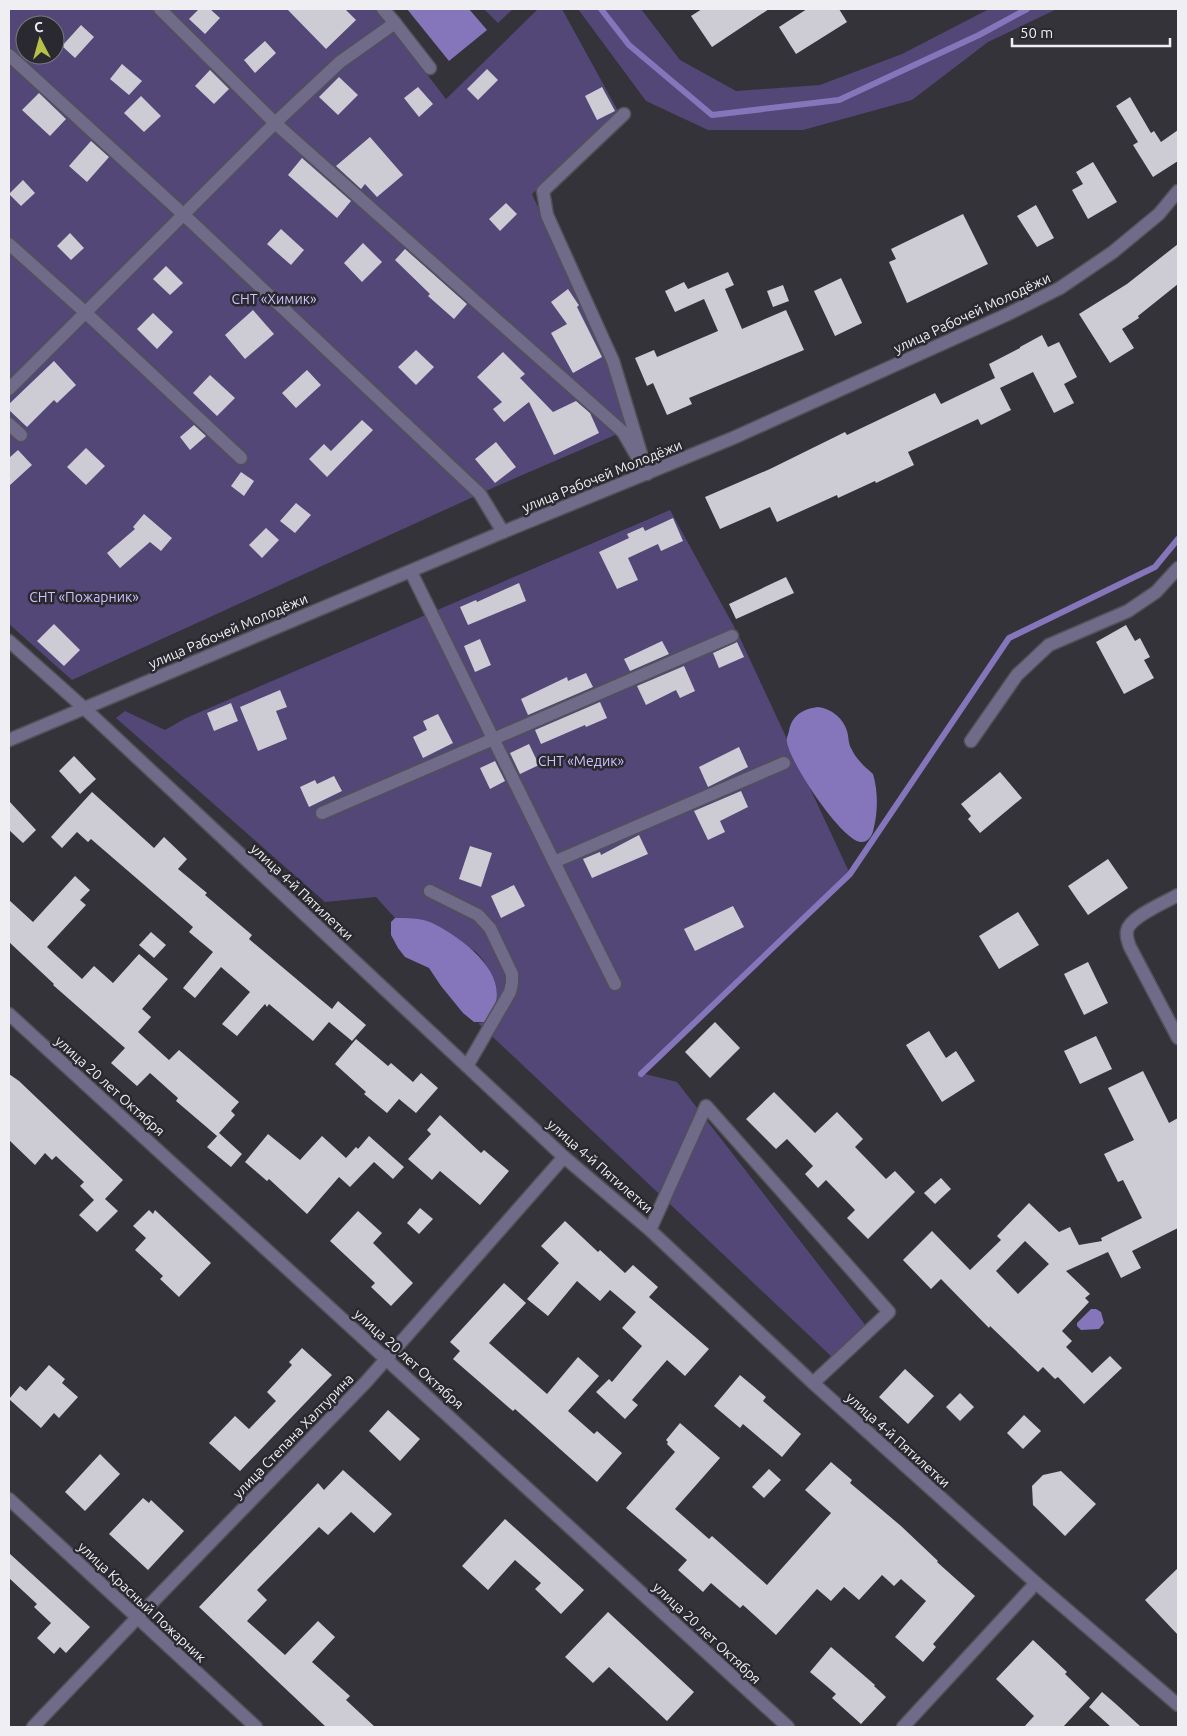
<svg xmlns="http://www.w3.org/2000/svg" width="1187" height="1736" font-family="Ubuntu,sans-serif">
<rect width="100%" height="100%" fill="#34333a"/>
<!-- green -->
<g fill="#524777" fill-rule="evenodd">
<path d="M9,9H377L446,99L538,9H562L618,111L532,194L609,363L629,429L495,487L72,680L9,624ZM25,25H55V55H25Z"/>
<polygon points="484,9 513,9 498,23"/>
<polygon points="578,9 641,9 680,60 736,91 820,85 902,54 989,9 1057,9 988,42 912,100 803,130 708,130 646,101"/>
<polygon points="670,510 738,634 850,874 641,1073 677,1082 866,1326 833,1358 478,1023 484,1022 492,1011 497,993 495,982 483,960 476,952 428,921 395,918 376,897 325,902 116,718 125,711 165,730 186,718"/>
</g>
<!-- water -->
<g fill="#8576bb">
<polygon points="407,9 469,9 487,30 449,61"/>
<path d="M818,707C832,709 843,718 847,731C849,738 848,744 852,750C857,760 865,767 873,774C878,791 878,810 874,827C873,834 869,843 860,842C840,838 790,763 787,742C786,739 788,735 789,731C792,715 803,709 818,707Z"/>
<path d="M395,918C405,918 421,918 430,922C464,938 523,982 484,1022H474L463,1013L441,986L429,968L405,957L398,948L391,935V922Z"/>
<polygon points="1091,1309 1096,1309 1101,1312 1104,1323 1099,1329 1081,1330 1077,1326 1077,1323"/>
</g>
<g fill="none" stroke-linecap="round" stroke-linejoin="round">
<!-- stream -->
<g stroke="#8576bb" stroke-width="6">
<polyline points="601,9 629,45 712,115 839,100 979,35 1027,9"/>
<polyline points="641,1074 850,874 1009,638 1155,567 1178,539"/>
</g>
</g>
<!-- building -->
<g fill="#cdccd4" fill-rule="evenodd">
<polygon points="199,9 210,9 220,18 205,34 189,19"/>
<polygon points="287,9 345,9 356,20 326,49"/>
<polygon points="702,9 769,9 712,47 691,16"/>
<polygon points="807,9 839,9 847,22 796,54 779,27"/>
<polygon points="81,25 94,37 75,58 62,46"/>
<polygon points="265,41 276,53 255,73 244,60"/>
<polygon points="122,64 142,81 129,95 110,79"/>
<polygon points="487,69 498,80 478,100 467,89"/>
<polygon points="210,70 229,89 214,104 195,86"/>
<polygon points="339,77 358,95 338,115 319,97"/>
<polygon points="418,87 433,104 419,117 404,98"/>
<polygon points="602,87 615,111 597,120 585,96"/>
<polygon points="39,93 66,119 50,136 22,110"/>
<polygon points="141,96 161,116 144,132 124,113"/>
<polygon points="1130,97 1151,133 1154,131 1161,142 1178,130 1178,161 1153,177 1133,145 1138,142 1116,106"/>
<polygon points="370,137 403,175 377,197 365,184 361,189 336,166"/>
<polygon points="91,141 109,157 87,182 69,166"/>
<polygon points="302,158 351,201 337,218 288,175"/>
<polygon points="1093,162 1117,202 1088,219 1072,190 1083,184 1076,172"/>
<polygon points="23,180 35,193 21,206 9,194"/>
<polygon points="506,203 517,214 500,231 489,219"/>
<polygon points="1036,205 1054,238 1037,247 1017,216"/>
<polygon points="963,214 988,264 907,303 889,262 896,259 891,249"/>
<polygon points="281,229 304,250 291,265 267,244"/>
<polygon points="70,233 84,248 71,260 57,246"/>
<polygon points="363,243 382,262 362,282 344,263"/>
<polygon points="1178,244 1178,284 1138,316 1139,318 1122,329 1134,348 1110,363 1079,314 1127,284"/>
<polygon points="405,249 467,304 454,319 428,296 430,294 395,260"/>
<polygon points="166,266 183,283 170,295 153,279"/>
<polygon points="728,272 734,285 725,289 742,329 786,310 804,350 689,398 692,404 667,415 653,383 647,386 635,358 654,350 657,357 718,331 704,299 675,312 665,291 684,282 688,289"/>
<polygon points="841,278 862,323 835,336 814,291"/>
<polygon points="783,285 789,301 773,307 767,291"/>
<polygon points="568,289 578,304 579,305 577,307 602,357 573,373 551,333 567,324 551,302"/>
<polygon points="253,310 274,334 245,359 225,335"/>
<polygon points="153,313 173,332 157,349 137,329"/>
<polygon points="1042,335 1048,347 1059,342 1077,377 1064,384 1074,403 1054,413 1033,372 1000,388 1011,410 981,425 978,419 908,452 914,465 876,483 875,481 838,498 837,495 777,522 770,507 720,529 705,497 770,469 845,432 847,435 935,393 941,404 995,378 989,364 1020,348 1020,347"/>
<polygon points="416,350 434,367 416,385 398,367"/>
<polygon points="503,352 525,374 520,378 553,412 576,401 590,413 599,433 554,455 529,402 504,422 493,409 502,402 477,377"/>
<polygon points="54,361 76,385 57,403 54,400 27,427 9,410 9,404"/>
<polygon points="307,370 321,385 296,408 282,393"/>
<polygon points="210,375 235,398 217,416 193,393"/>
<polygon points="362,420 373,430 327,477 309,459 324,444 331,451"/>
<polygon points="194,425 206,436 190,450 180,437"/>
<polygon points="496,442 516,467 495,483 475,459"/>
<polygon points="86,448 105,466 86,485 67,467"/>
<polygon points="18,450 32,465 9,486 9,458"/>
<polygon points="241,472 254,481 244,496 231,486"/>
<polygon points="296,503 311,515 295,533 280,521"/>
<polygon points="144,514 172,538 161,551 150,542 120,568 107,553 135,529 133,527"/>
<polygon points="673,518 683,541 661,551 658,544 628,558 638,580 617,589 599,552 629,538 627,534 643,527 645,531"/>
<polygon points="266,528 279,540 262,558 249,545"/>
<polygon points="786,577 794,593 736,619 729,604"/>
<polygon points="519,583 526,601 468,625 460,607 476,600 477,602"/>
<polygon points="54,624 80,650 64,666 37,641"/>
<polygon points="1126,625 1135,641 1140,638 1150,657 1144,660 1154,678 1124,694 1096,642"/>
<polygon points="480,639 491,665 475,672 464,646"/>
<polygon points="662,641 669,654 630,671 624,659"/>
<polygon points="737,642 744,657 719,668 713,653"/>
<polygon points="684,666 695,691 680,698 676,690 646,705 637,686"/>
<polygon points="586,673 593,687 528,715 521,699 567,677 568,681"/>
<polygon points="280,690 287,707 276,711 287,739 258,751 240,707"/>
<polygon points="600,702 607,718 586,727 585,725 541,744 535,730"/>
<polygon points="231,703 238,721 214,731 207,713"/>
<polygon points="438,714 453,743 423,758 413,737 427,730 423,721"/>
<polygon points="529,744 539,765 520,774 510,753"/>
<polygon points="739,747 748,767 708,787 699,767"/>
<polygon points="74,756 96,779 80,794 59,771"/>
<polygon points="495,761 505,781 490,789 480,768"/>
<polygon points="1000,772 1022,798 980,833 968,819 971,816 961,804"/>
<polygon points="334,776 342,791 309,807 300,787 315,780 317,784"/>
<polygon points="741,791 748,807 720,821 725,832 708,840 694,811"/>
<polygon points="92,792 154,848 164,837 187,859 178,869 207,893 205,895 252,935 249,939 332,1009 338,1001 366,1025 352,1041 329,1022 313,1041 269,1004 267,1007 265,1004 237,1036 222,1024 250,992 221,967 195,998 183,988 213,952 189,932 193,927 91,839 88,842 77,832 62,848 51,837"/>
<polygon points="9,801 36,830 23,843 9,830"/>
<polygon points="639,835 648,854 592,878 583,859 600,852 601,855"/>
<polygon points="470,846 492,853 481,887 459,879"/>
<polygon points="1108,859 1128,888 1088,915 1068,886"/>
<polygon points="75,876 90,890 80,900 86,905 47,947 82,979 94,966 113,983 139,954 168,979 142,1009 151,1017 138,1032 169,1060 179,1050 239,1102 231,1111 235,1115 219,1133 242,1154 231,1167 207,1147 219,1134 217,1136 176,1101 178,1098 150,1073 137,1086 111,1063 125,1048 53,985 54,984 9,942 9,900 33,922"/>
<polygon points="514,885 525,906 501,918 491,896"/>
<polygon points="733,906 744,927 695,951 684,929"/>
<polygon points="1018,912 1039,945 999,969 979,936"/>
<polygon points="151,932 166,945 154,958 139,945"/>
<polygon points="1088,962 1108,1003 1084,1015 1064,974"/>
<polygon points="715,1022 740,1048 710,1078 685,1052"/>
<polygon points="929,1031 946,1058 956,1051 975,1081 942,1102 906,1045"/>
<polygon points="1096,1036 1112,1069 1080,1084 1064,1051"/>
<polygon points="356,1039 388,1066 391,1063 413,1082 421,1073 438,1088 416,1113 399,1099 387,1113 364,1094 366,1092 335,1064"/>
<path d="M1143,1071L1169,1123L1178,1118V1228L1132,1251L1141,1268L1121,1278L1108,1252L1066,1271L1090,1294L1085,1298L1089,1302L1062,1331L1072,1341L1066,1347L1092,1373L1110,1356L1122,1368L1084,1404L1058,1377L1055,1379L1043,1367L1038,1372L990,1326L989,1328L941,1279L931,1289L903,1260L932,1231L970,1270L1001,1240L997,1236L1029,1203L1059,1232L1070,1227L1079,1245L1102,1241L1101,1238L1142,1218L1123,1180L1118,1182L1104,1154L1134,1140L1108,1088ZM1025,1241L1049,1264L1018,1294L996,1271Z"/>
<polygon points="9,1074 19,1081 123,1180 105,1199 118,1211 97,1232 79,1215 94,1200 80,1186 84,1182 56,1156 52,1160 45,1153 35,1165 9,1140"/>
<polygon points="774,1092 815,1133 837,1112 863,1139 855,1147 886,1179 895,1171 915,1192 868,1239 847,1218 855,1210 826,1180 818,1188 805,1174 813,1166 787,1139 776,1149 746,1119"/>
<polygon points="440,1115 481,1153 484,1150 509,1171 480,1205 440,1171 432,1180 408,1159 431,1134 427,1130"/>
<polygon points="268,1134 300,1160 322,1136 346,1158 356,1147 358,1149 369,1136 404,1167 393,1179 374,1162 350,1187 339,1177 307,1214 269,1179 267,1181 245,1162"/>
<polygon points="941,1178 951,1189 935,1204 924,1193"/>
<polygon points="420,1208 433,1219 419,1234 407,1223"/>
<polygon points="149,1210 153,1214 155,1210 211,1263 179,1297 160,1279 163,1276 135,1250 146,1238 133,1226"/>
<polygon points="358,1211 382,1233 373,1243 413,1283 391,1306 371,1287 375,1283 330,1241"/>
<polygon points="565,1221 598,1252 600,1250 625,1273 633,1265 658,1287 649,1297 709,1349 685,1376 667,1360 632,1400 638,1405 625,1419 596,1392 609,1379 612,1382 642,1346 622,1328 636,1312 610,1290 600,1301 577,1281 548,1316 527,1299 559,1263 541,1246"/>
<polygon points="504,1283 526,1303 489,1343 547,1394 578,1357 599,1376 568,1411 594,1434 597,1431 622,1453 597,1482 515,1409 513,1411 453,1359 460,1351 450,1342"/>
<polygon points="302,1348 332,1375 240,1471 209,1443 235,1416 249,1429 276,1401 267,1392 292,1365 289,1362"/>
<polygon points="49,1365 65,1379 62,1383 78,1397 59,1418 54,1413 41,1428 9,1399 20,1386 26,1391"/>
<polygon points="905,1369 934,1396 908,1424 879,1397"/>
<polygon points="740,1375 766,1397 763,1401 801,1434 782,1457 743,1424 740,1428 714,1406"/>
<polygon points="960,1393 974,1407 960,1421 946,1407"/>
<polygon points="388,1410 420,1439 400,1461 369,1431"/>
<polygon points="1024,1415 1041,1431 1023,1449 1007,1433"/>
<polygon points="680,1423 720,1458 675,1509 709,1539 712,1536 767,1585 831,1513 805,1490 831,1462 852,1480 850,1483 901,1526 938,1561 937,1562 975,1596 933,1644 936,1647 923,1662 895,1637 926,1601 901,1579 894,1586 882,1575 859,1600 844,1587 831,1601 817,1589 776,1635 743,1605 740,1608 711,1583 703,1592 678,1570 687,1560 626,1508 675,1452 667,1444 668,1442 666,1440"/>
<polygon points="100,1454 120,1474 85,1511 65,1492"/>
<polygon points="769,1469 781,1480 764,1498 752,1487"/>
<polygon points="343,1470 392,1514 374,1533 351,1512 328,1535 319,1527 257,1590 267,1600 247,1621 285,1655 318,1621 335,1637 312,1662 350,1696 346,1700 375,1727 326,1727 199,1607 318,1483 324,1490"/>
<polygon points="1061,1471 1096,1504 1065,1536 1033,1505 1032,1486 1043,1475"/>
<polygon points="143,1498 149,1503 151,1500 184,1531 148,1570 109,1534"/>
<polygon points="505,1519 584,1590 561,1614 535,1589 541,1583 515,1560 488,1590 462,1566"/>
<polygon points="9,1553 90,1627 66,1653 60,1647 54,1654 37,1638 51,1623 34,1607 37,1604 9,1578"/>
<polygon points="1178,1568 1178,1635 1145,1600"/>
<polygon points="608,1612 694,1692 667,1721 609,1667 593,1683 565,1657"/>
<polygon points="1033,1640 1067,1672 1065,1674 1090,1698 1063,1727 1024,1727 1034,1716 996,1679"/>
<polygon points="831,1647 875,1685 874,1686 886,1697 861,1724 832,1698 836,1694 810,1672"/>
<polygon points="1102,1692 1117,1705 1141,1727 1111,1727 1089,1707"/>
</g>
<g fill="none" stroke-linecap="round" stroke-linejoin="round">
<defs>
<g id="minor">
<polyline points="160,9 275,123 623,432 647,474"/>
<polyline points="395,23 430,68"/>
<polyline points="9,55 184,215 480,494 503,532"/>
<polyline points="624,114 543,191 547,215 613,361 642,457"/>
<polyline points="9,244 86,313 241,458"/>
<polyline points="9,389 275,123 340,62 395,23 383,9"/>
<polyline points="9,424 21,435"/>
<polyline points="411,572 554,862 784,763"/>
<polyline points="9,641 84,708 564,1157 650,1230 813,1383 1036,1583 1178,1705"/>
<polyline points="9,740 503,532 733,438 1006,315 1060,288 1113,252 1159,214 1178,191"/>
<polyline points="971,741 1017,675 1049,645 1128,611 1156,592 1178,568"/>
<polyline points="322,813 732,636"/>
<polyline points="554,862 615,984"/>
<polyline points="430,891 478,915 490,928 512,974 512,983 510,992 467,1066"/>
<path d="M1178,895C1166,902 1129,917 1127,931C1126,937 1128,942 1130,947L1178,1038"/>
<polyline points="9,1014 788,1727"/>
<polyline points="650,1230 706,1106 889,1312 813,1383"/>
<polyline points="9,1499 256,1727"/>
<polyline points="33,1727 137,1618 366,1382 564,1157"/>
<polyline points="903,1727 1036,1583"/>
</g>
</defs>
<!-- minor casing -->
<use href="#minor" stroke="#525157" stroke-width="15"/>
<!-- minor -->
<use href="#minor" stroke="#716b8a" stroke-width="12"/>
</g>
<g text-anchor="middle" stroke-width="5" stroke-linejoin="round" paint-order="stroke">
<!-- park labels -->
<g font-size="14" fill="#ccc1fb" stroke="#2a292f">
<text x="274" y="304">СНТ «Химик»</text>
<text x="84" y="602">СНТ «Пожарник»</text>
<text x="581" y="766">СНТ «Медик»</text>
</g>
<!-- street labels -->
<g font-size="14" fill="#efeef2" stroke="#2a292f">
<text transform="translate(972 313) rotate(-25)" y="5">улица Рабочей Молодёжи</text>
<text transform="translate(602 476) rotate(-22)" y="5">улица Рабочей Молодёжи</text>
<text transform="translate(228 631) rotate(-23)" y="5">улица Рабочей Молодёжи</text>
<text transform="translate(302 892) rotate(43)" y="5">улица 4-й Пятилетки</text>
<text transform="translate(110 1086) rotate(42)" y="5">улица 20 лет Октября</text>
<text transform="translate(600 1166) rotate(41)" y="5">улица 4-й Пятилетки</text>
<text transform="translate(409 1359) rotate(42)" y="5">улица 20 лет Октября</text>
<text transform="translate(293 1436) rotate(-46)" y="5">улица Степана Халтурина</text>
<text transform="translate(898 1440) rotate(42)" y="5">улица 4-й Пятилетки</text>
<text transform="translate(142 1602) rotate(43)" y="5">улица Красный Пожарник</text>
<text transform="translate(707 1633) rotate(43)" y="5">улица 20 лет Октября</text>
</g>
</g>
<!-- border -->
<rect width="1187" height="1736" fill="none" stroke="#efeef2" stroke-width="20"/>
<!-- north arrow -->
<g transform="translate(40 40) rotate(354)"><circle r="24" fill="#2a292f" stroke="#79787d"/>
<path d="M0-4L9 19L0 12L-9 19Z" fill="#b8c147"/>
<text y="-8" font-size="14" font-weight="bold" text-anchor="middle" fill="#efeef2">С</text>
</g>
<!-- scale -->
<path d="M1012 38v8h158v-8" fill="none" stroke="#efeef2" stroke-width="2.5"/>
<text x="1020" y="38" font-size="15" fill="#efeef2" stroke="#2a292f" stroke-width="4" paint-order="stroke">50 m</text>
</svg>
